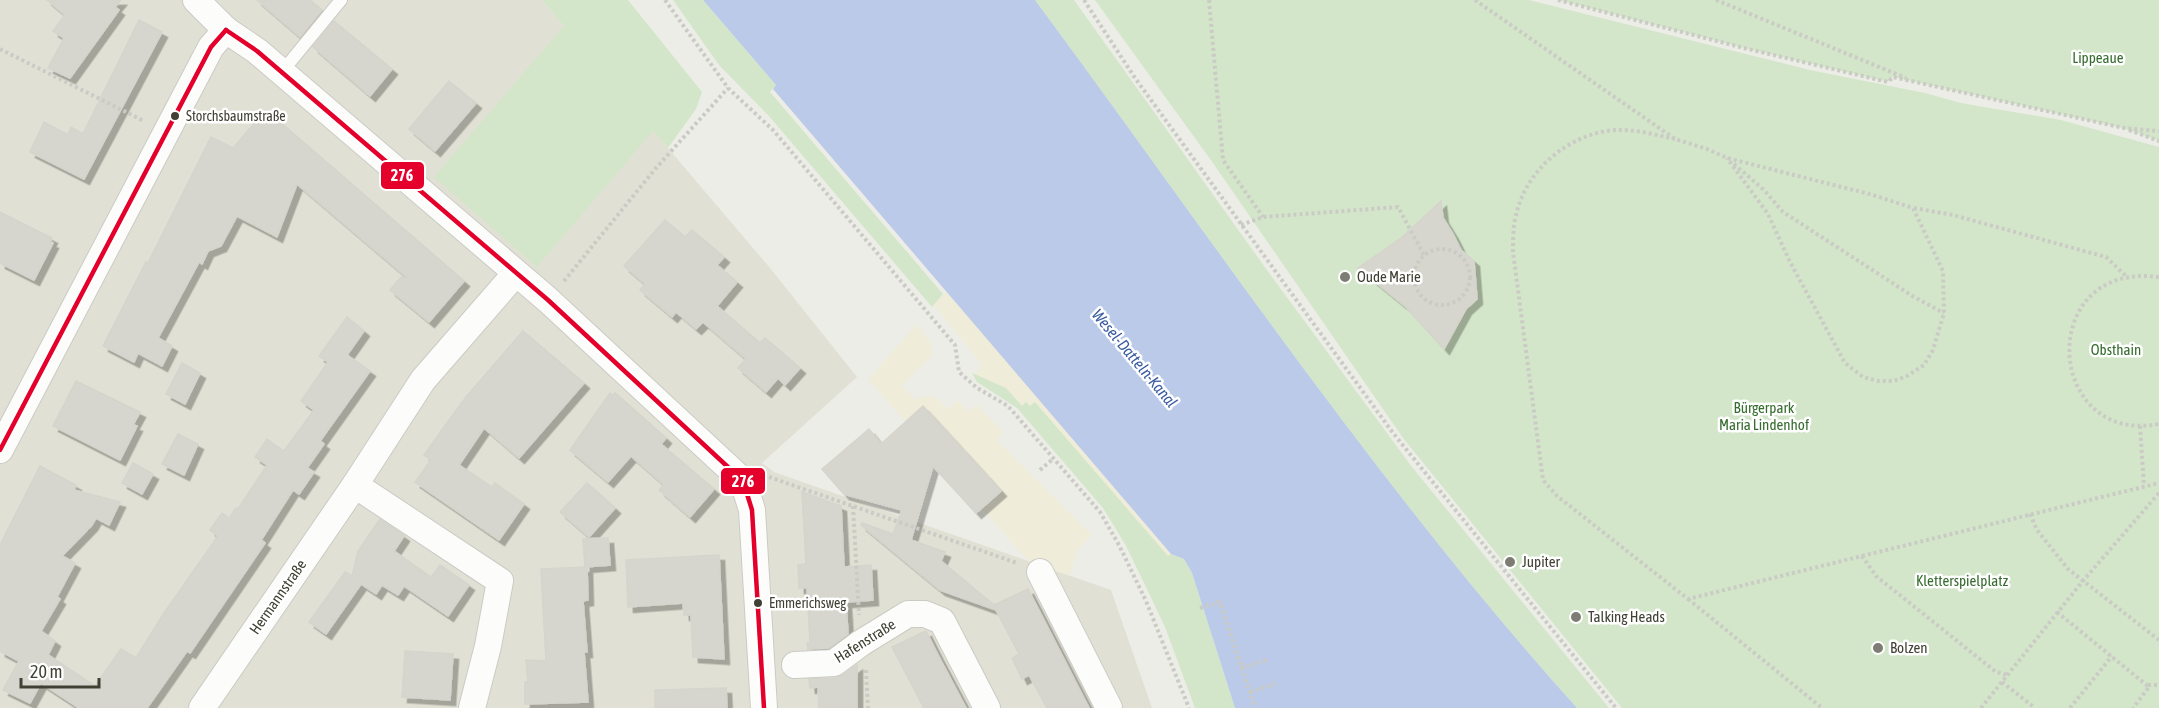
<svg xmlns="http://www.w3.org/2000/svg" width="2159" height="708" font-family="'Asap Condensed',sans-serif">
<defs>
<filter id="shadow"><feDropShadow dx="5.5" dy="5.5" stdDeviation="0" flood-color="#0004"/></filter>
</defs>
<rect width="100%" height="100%" fill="#edede7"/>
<!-- residential -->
<polygon fill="#e1e0d4" points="0,0 542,0 770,268 857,377 762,463 774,472 1111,590 1152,708 0,708"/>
<!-- commercial -->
<g fill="#efecda">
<polygon points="947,291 1171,554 1184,559 1151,565 1021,408 976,375 981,364 934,305"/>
<polygon points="917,324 932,345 933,355 902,385 916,400 922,396 930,396 939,399 947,410 958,400 969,412 977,405 1003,432 997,440 1092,535 1077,550 1070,576 1028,561 868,379"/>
</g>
<!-- green -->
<g fill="#d3e6c9">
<polygon points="542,0 628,0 702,92 696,109 668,148 653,131 537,267 434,177 564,26"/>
<polygon points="673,0 703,0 776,85 770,92 943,294 932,307 768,115 719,65"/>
<path d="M1035,0H1074L1269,273L1412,467L1609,708H1577C1378,487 1212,239 1035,0Z"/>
<polygon points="1095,0 1529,0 1810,70 1925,93 1961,103 2061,120 2159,147 2159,708 1622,708 1403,438 1213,163"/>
<polygon points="1558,0 2159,0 2159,141 2123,128 1893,77 1888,82 1748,49"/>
<polygon points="972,373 1006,388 1022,406 1026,402 1030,406 1035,402 1168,556 1171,554 1184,559 1192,573 1235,708 1195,708 1165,627 1145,585 1125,544 1103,508 1017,408 977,382"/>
</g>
<!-- water -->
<path fill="#bbcae8" d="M703,0H1035C1212,239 1378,487 1577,708H1235L1192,573L1184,559L1171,554L773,89L776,85Z"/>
<!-- building -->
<g fill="#d6d6cf" stroke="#d5d4cd" stroke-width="1.5" filter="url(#shadow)">
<polygon points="47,0 121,0 115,7 119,10 70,78 48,68 64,38 53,31 65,15"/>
<polygon points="257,0 310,0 322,10 300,37"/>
<polygon points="139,20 162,32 84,179 30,152 44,122 68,135 71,127 83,134"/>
<polygon points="334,21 392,69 370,96 313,47"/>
<polygon points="449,81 476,103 435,151 409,129"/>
<polygon points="266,110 464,281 429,322 390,290 401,277 410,280 297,184 277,237 237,216 221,246 208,251 202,264 199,262 158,338 172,346 162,366 138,353 134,362 103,346 146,262 148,263 211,137 233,148"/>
<polygon points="1441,201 1443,218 1453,234 1461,250 1474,261 1477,299 1466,309 1444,349 1406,307 1358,268 1401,238"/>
<polygon points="0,212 52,238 50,242 53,243 34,280 0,263"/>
<polygon points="665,220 685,237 692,230 724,257 717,265 737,282 717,306 760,343 765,338 800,368 785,385 778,378 766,392 738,368 746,359 703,322 696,329 676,312 672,317 640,290 645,284 624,266"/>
<polygon points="347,317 364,331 347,355 370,371 320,441 324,444 307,468 314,472 299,494 293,490 261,540 265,543 190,653 187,651 147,708 79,708 41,683 30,703 3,690 19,661 0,651 0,545 40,466 76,485 74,490 120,502 109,525 96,518 92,525 62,556 75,563 57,597 60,599 41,631 55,641 48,655 95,686 121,649 136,658 164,613 218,536 210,530 222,513 229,518 236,508 238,509 267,465 255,457 267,439 284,451 314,410 301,401 328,362 319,356"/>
<polygon points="523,331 584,383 519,458 484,428 459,465 492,487 495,483 524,504 499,540 415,482 431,460 424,455 441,431 466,397"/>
<polygon points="182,363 200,373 185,404 166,394"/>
<polygon points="76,381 140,412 133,425 137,426 120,460 53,426"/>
<polygon points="610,393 612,395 615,393 666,438 661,444 714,489 690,517 659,490 664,485 631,456 608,482 570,450"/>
<polygon points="923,406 1001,491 976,513 933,466 911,540 945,552 941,561 994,605 1028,589 1089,708 1047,708 1029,675 1022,679 1012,658 1019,654 996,610 940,590 861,525 862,523 893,534 902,510 844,494 822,469 869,429 881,444"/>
<polygon points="178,434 198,444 184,475 162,464"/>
<polygon points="133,463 153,474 142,494 122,483"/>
<polygon points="587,483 615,508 589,537 560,512"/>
<polygon points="802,492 841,506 844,567 871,565 873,600 846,602 848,634 829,648 808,649 807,643 810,642 807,588 799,588 798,565 806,564"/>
<polygon points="380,519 404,536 394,551 431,577 440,565 469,585 448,616 404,586 398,595 382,585 376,594 361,584 326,634 309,622 345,572 352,576 358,551"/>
<polygon points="608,538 610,565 585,567 583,539"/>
<polygon points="719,555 724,659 693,657 691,615 684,615 683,603 628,607 626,560"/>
<polygon points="587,567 588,600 583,601 587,652 584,652 588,702 525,704 525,682 528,682 526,660 546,661 541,569"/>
<polygon points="926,631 938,655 966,708 924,708 892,647"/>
<polygon points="405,651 453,654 450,700 402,697"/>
<polygon points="857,665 857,708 819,708 818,687 810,688 809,679 835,678 843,675"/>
<polygon points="726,688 727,708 655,708 655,690"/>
</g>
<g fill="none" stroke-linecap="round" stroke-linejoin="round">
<defs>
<polyline id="service" points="281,73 341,0"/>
<g id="minor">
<polyline points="196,0 226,30 257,51 548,300 743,481 752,510 764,708"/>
<polyline points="0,450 211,47 226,30"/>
<polyline points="355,485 500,581 488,646 472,708"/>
<polyline points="1040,572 1109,708"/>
<polyline points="795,665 834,663 861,643 908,614 925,614 942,621 987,708"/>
<polyline points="202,708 355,485 423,380 516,273"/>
</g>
</defs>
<!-- service casing -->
<use href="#service" stroke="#cbcbc5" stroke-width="14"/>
<!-- minor casing -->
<use href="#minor" stroke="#cbcbc5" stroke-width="28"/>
<!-- path -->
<g stroke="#cbcbc6" stroke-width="4" stroke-dasharray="3 3" stroke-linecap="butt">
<polyline points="665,0 728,88 773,130 955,345 959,372 977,388 1008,406 1100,512 1119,545 1146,601 1189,708"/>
<polyline points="1084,0 1135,78 1393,433 1616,708"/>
<polyline points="1209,0 1223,160 1263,217"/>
<polyline points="1475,0 1675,139 1707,149 1727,158 1873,195 1913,208 1943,271 1944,313 1933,350 1924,365 1907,376 1894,381 1878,381 1863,377 1845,363 1790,262 1768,214 1727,158"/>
<polyline points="1558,0 1748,49 1888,82 1893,77 2124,128 2159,131"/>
<polyline points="1716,0 1906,78"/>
<polyline points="0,49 144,121"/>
<polyline points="2129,130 2159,141"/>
<path d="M1675,139C1656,135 1636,129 1616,130C1569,133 1526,170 1516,215C1513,227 1513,240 1513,252L1543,480L1557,496L1688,599L1862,556L1876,576L1996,672L2008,675"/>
<polyline points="1734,164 1764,190 1783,212 1914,297 1944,313"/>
<polyline points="1914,208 1953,215 2106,257 2127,277"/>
<polyline points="1241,225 1263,217 1398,207 1424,255"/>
<circle cx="1442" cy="277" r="28"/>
<path d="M2159,277C2034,261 2045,446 2159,424"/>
<polyline points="564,281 656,168 728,88"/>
<polyline points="2140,426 2144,486"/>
<polyline points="1040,470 1053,459"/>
<polyline points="769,477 1017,563"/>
<polyline points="853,506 859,615"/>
<polyline points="2030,514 2037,530 2068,569 2159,640"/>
<polyline points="1862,556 2159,483"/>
<polyline points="1688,599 1822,708"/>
<polyline points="1200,608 1220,602 1255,708"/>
<polyline points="2057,612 2149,687 2133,708"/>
<polyline points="1241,668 1267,660"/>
<polyline points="866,670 868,708"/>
<polyline points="2002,682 2035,708"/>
<polyline points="2148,685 2159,685"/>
<polyline points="1250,692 1275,684"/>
<polyline points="1981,708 2082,582 2159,493"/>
<polyline points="2070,708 2112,656"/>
</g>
<!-- service -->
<use href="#service" stroke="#fcfcfb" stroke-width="12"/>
<!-- minor -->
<use href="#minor" stroke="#fcfcfb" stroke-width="26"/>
<defs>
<g id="bus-1">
<polyline points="226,30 257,51 548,300 743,481 752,510 764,708"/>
<polyline points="0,450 211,47 226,30"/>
</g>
</defs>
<!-- bus-1 casing -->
<use href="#bus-1" stroke="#fff" stroke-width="9"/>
<!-- bus-1 -->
<use href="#bus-1" stroke="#e4002b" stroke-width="4.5"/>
</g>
<!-- markers -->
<g fill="#414034" stroke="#fff" stroke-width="2">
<circle cx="175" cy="116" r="5"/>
<circle cx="758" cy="603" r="5"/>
</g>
<g fill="#7d7d73" stroke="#fff" stroke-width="2">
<circle cx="1345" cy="277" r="6"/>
<circle cx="1510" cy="562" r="6"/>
<circle cx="1576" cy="617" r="6"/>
<circle cx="1878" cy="648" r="6"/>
</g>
<g text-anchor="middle" stroke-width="5" stroke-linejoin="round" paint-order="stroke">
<!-- bus labels -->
<g font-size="14" fill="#414034" stroke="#fff" text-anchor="start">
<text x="186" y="121">Storchsbaumstraße</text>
<text x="769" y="608">Emmerichsweg</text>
</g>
<!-- park labels -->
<g font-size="15" fill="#366c2e" stroke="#fff">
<text x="2098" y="63">Lippeaue</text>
<text x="2116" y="355">Obsthain</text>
<text x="1764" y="413">Bürgerpark<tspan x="1764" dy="17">Maria Lindenhof</tspan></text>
<text x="1962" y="586">Kletterspielplatz</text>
</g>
<!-- poi labels -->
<g font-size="15" fill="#414034" stroke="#fff" text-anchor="start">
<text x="1357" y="282">Oude Marie</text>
<text x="1522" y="567">Jupiter</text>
<text x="1588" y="622">Talking Heads</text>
<text x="1890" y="653">Bolzen</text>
</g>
<!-- street labels -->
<g font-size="15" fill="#414034" stroke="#fff">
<text transform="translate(278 597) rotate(-55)" y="5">Hermannstraße</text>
<text transform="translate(865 641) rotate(-32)" y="5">Hafenstraße</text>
</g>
<!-- water labels -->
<g font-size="16" font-style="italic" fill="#395aa1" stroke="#fff">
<text transform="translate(1135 358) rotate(50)" y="6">Wesel-Datteln-Kanal</text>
</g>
</g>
<g stroke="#fff" stroke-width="2">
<rect x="380" y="161" width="45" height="29" rx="6" fill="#e4002b"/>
<rect x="720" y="467" width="46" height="28" rx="6" fill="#e4002b"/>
</g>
<g font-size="16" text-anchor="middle" font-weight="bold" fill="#fff">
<text x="402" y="181">276</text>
<text x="743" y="487">276</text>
</g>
<!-- scale -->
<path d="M21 678v9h78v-9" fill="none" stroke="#414034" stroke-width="3"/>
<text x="30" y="678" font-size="18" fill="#414034" stroke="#ffffff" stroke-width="4.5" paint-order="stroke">20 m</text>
</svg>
